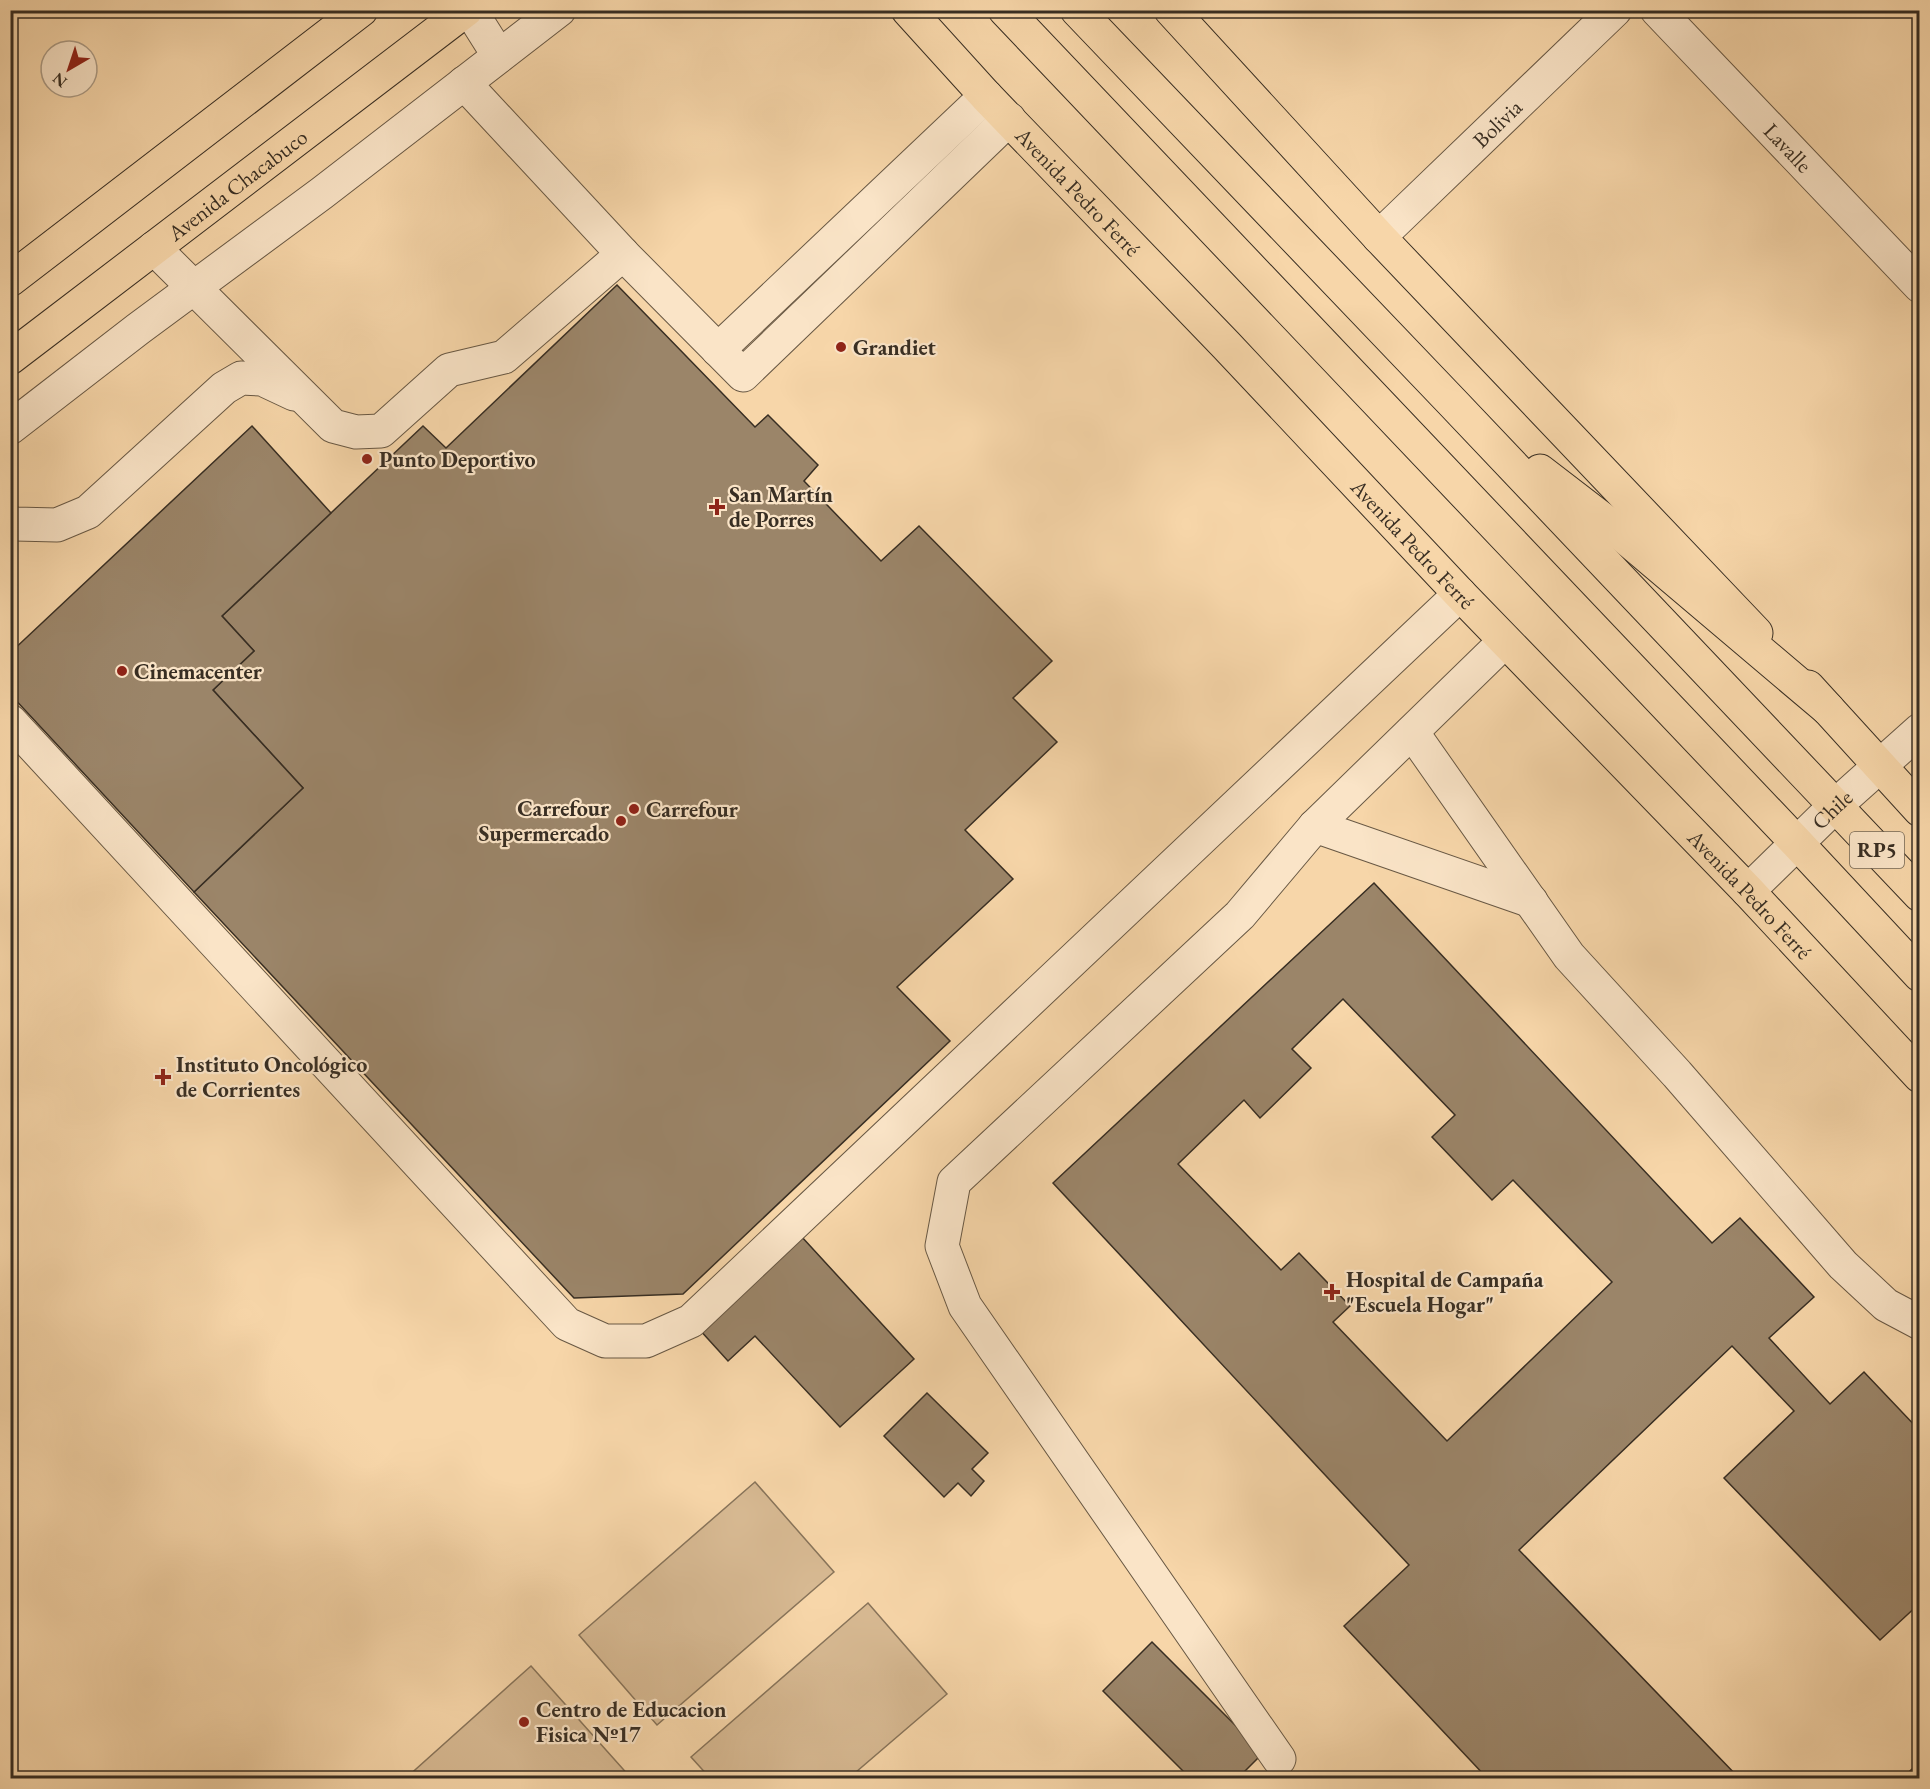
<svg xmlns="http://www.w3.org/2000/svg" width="1930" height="1789" font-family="'EB Garamond',serif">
<rect width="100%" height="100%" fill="#f7d6a9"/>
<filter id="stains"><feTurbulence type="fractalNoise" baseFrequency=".00333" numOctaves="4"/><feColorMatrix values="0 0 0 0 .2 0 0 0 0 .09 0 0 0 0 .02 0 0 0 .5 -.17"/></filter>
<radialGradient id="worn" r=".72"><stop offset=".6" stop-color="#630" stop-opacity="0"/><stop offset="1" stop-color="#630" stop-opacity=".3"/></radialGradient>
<!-- grass -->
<g fill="#d7b992" stroke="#88745a" stroke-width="1.5">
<polygon points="755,1482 834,1572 657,1725 579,1635"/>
<polygon points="868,1603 947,1694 849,1778 710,1778 691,1757"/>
<polygon points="531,1666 631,1778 406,1778"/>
</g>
<!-- building -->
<g fill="#9b8569" stroke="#382e23" stroke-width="1.5" fill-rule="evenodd">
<polygon points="617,285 755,427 768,415 818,465 804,481 881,561 919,526 1052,661 1013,698 1057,742 965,830 1013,879 897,987 950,1041 683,1294 574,1298 194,892 303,788 213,690 254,651 222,616 423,426 446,448"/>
<polygon points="252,426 331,513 222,616 254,651 213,690 303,788 194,892 10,694 10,653"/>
<path d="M1374,883L1712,1243L1740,1218L1814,1297L1769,1338L1830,1404L1864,1372L1920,1431V1603L1880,1640L1724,1478L1794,1411L1732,1346L1519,1550L1739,1778H1487L1344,1626L1409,1565L1053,1183ZM1343,999L1455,1115L1432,1137L1492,1200L1513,1180L1612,1282L1447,1441L1333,1322L1350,1306L1299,1253L1281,1270L1178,1164L1244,1100L1260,1118L1311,1068L1292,1049Z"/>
<polygon points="801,1236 914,1359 840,1427 755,1336 728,1361 699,1329"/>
<polygon points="927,1393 988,1453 972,1469 984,1481 971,1496 958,1483 944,1497 884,1436"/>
<polygon points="1152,1642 1263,1753 1238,1778 1190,1778 1103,1691"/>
<polygon points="1920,1762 1920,1778 1902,1778"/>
</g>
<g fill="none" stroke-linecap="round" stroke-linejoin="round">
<defs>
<g id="minor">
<polyline points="470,10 499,56"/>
<path id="s1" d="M1657,10L1920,286"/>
<polyline points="464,83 623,254 743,375 1009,119"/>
<path id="s2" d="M1379,237L1615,10"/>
<polyline points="154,248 333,426 356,432 381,431 449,370 504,357 623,254"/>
<polyline points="718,350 986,96"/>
<polyline points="10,428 138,329 322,193 559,10"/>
<polyline points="10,522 15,524 57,525 88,512 224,388 241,378 262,379 294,394"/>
<polyline points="10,721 567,1324 605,1341 646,1341 691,1321 1460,594"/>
<polyline points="1412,732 1569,956 1677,1074 1843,1265 1886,1305 1920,1323"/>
<polyline points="1315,826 1531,901"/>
<path id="s3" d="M1748,891L1835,806L1920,730"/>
<polyline points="1279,1759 965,1306 942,1246 954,1182 1240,915 1315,826 1505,641"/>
</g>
<g id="major">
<path id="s4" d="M908,10L986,96L1226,345L1460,594L1748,891L1920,1076"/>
<polyline points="1171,10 1379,237 1756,633"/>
<polyline points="10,280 361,10"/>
<path id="s5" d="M10,358L466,10"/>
<polyline points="1808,687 1920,810"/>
</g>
<g id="highway">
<polyline points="1005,10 1797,843 1920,975"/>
<polyline points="1077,10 1451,401 1920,895"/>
<polyline points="1540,471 1614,528 1828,709"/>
</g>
</defs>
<!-- minor casing -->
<use href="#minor" stroke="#685844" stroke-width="35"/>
<!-- major casing -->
<use href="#major" stroke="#382e23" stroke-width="35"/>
<!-- highway casing -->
<use href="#highway" stroke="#382e23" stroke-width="35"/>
<!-- minor -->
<use href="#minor" stroke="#fae4c7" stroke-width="33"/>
<!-- major -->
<use href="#major" stroke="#f7d6a9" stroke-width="33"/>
<!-- highway -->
<use href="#highway" stroke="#f7d6a9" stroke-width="33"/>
</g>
<!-- markers -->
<g fill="#8f2418" stroke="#fae4c7" stroke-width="2">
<circle cx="841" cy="347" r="6"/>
<circle cx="367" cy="459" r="6"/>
<path d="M714 498h6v6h6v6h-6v6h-6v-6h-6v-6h6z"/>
<circle cx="122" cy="671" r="6"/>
<circle cx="634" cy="809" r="6"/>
<circle cx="621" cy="821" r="6"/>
<path d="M160 1068h6v6h6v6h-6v6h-6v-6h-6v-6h6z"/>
<path d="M1329 1283h6v6h6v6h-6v6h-6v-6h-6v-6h6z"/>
<circle cx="524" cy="1722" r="6"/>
</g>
<g text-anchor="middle" stroke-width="4.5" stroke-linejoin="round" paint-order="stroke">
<!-- shield labels -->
<rect fill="#fae4c7" stroke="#726554" stroke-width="1.5" x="1850" y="832" width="54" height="36" rx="4.5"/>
<g font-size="21" font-weight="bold" fill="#382e23">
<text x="1877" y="857">RP5</text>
</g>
<!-- street labels -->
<g font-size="22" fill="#382e23" stroke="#fae4c7">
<text dy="8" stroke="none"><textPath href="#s2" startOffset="164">Bolivia</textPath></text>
<text dy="8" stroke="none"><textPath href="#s1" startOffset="190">Lavalle</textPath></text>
<text dy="8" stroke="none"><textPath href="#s5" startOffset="286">Avenida Chacabuco</textPath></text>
<text dy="8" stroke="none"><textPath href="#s4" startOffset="249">Avenida Pedro Ferré</textPath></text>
<text dy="8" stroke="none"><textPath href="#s4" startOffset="735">Avenida Pedro Ferré</textPath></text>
<text dy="8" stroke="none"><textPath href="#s3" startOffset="117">Chile</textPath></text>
<text dy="8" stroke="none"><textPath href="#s4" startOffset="1221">Avenida Pedro Ferré</textPath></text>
</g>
<!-- poi labels -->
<g font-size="22" font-weight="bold" fill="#382e23" stroke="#fae4c7" text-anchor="start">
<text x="853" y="355">Grandiet</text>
<text x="379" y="467">Punto Deportivo</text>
<text x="729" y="502">San Martín<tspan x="729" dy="25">de Porres</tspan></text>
<text x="134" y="679">Cinemacenter</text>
<text x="609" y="816" text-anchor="end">Carrefour<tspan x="609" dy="25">Supermercado</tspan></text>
<text x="646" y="817">Carrefour</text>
<text x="176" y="1072">Instituto Oncológico<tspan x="176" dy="25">de Corrientes</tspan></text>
<text x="1346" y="1287">Hospital de Campaña<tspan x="1346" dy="25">"Escuela Hogar"</tspan></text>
<text x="536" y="1717">Centro de Educacion<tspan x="536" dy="25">Fisica Nº17</tspan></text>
</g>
</g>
<!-- margin -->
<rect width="1930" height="1789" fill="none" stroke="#f7d6a9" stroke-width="36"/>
<rect x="12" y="12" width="1906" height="1765" fill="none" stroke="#382e23" stroke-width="3"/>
<rect x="18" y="18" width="1894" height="1753" fill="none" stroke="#382e23" stroke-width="1.5"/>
<!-- north arrow -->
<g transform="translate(69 69) rotate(219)"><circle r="28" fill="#fae4c7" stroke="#ac9b85" stroke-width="1.5"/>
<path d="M0-4.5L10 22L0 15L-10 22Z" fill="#8f2418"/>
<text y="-9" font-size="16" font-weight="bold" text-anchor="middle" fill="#382e23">N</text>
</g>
<rect width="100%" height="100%" filter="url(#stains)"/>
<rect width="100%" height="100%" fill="url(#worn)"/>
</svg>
